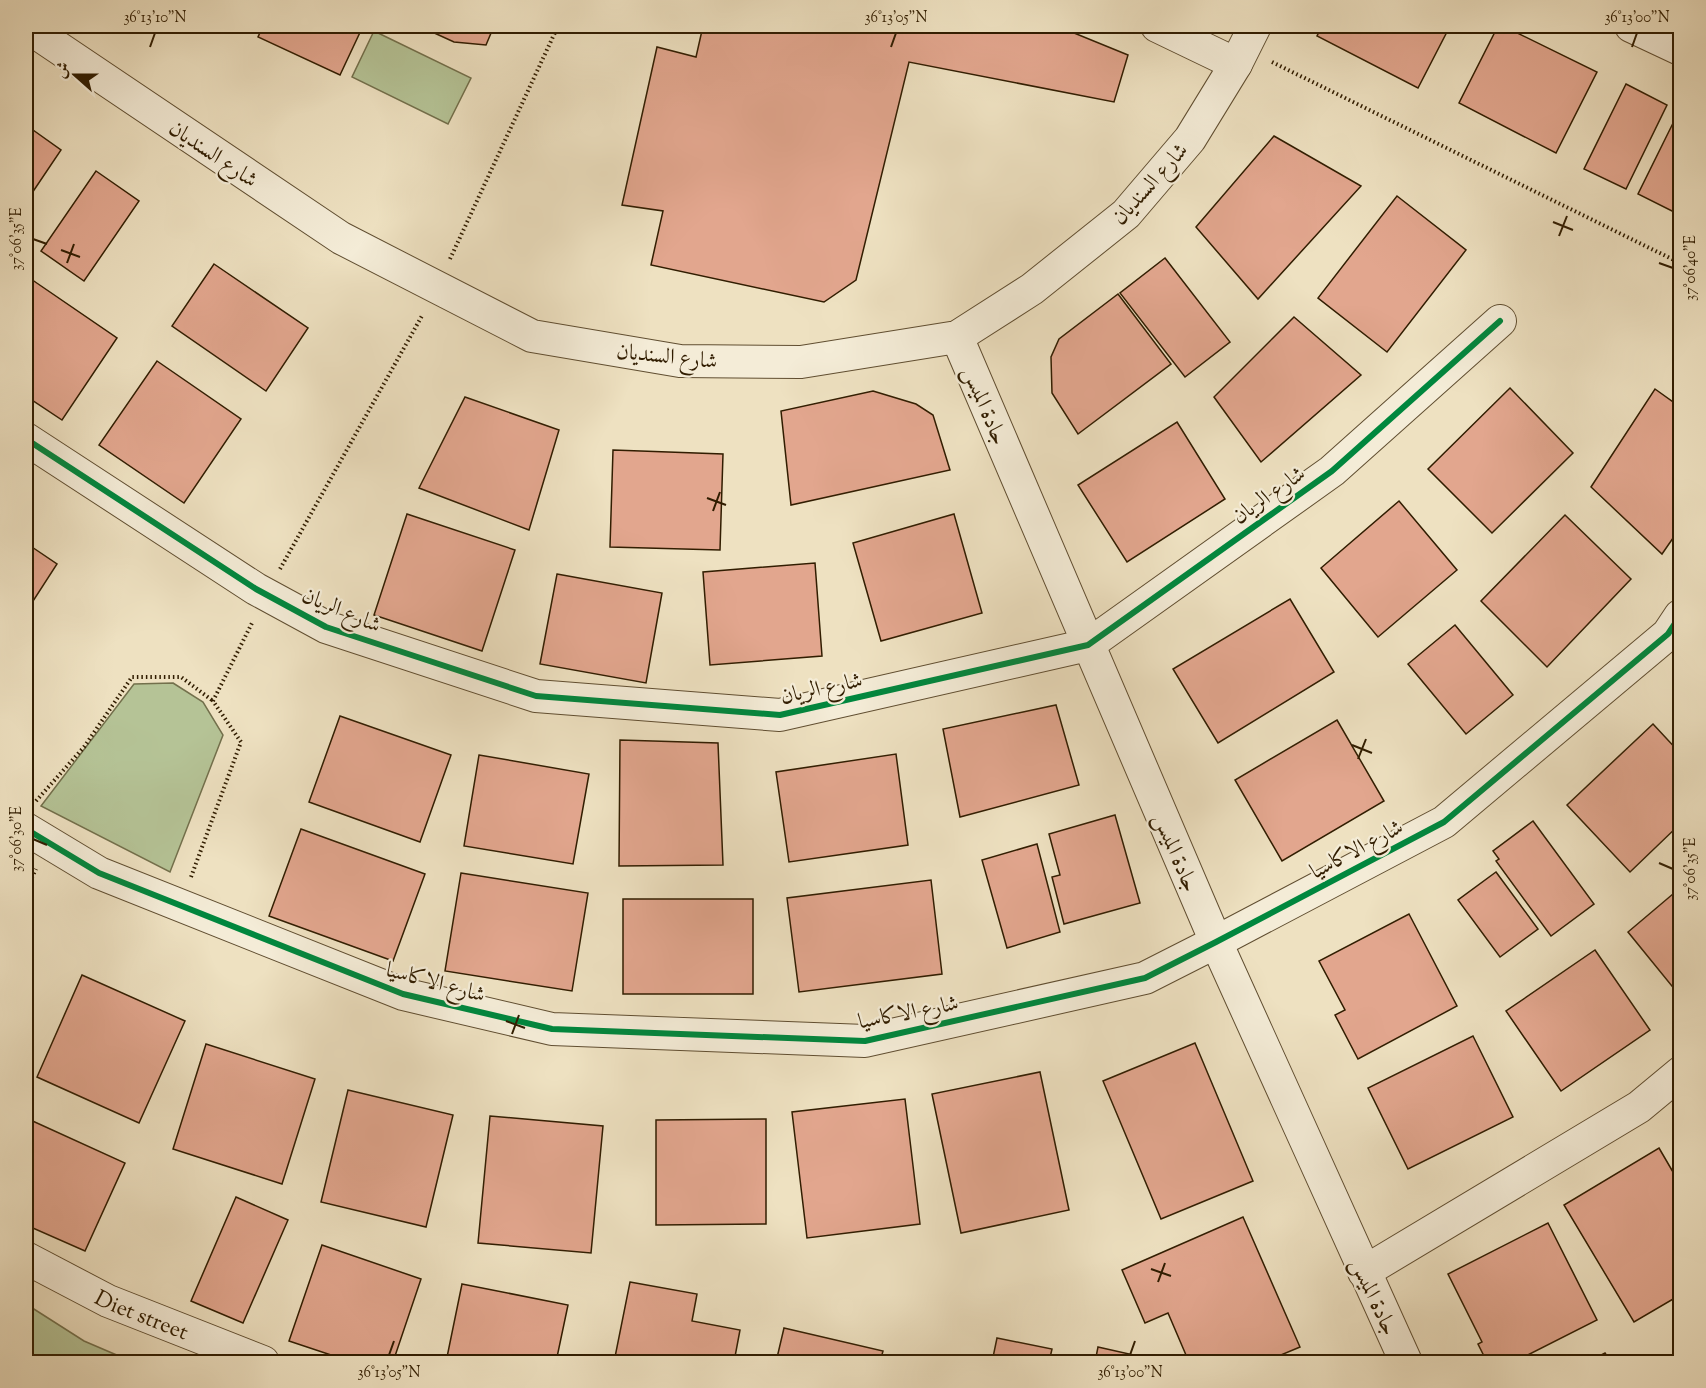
<svg xmlns="http://www.w3.org/2000/svg" width="1706" height="1388" font-family="'Sorts Mill Goudy',Amiri,serif">
<rect width="100%" height="100%" fill="#eee1c1"/>
<filter id="stains"><feTurbulence type="fractalNoise" baseFrequency=".00333" numOctaves="4"/><feColorMatrix values="0 0 0 0 .2 0 0 0 0 .09 0 0 0 0 .02 0 0 0 .5 -.17"/></filter>
<radialGradient id="worn" r=".72"><stop offset=".6" stop-color="#630" stop-opacity="0"/><stop offset="1" stop-color="#630" stop-opacity=".3"/></radialGradient>
<!-- green -->
<g fill="#b5c396" stroke="#73704c" stroke-width="1.5">
<polygon points="374,31 471,78 448,124 352,77"/>
<polygon points="173,683 203,702 223,735 170,872 41,806 134,684"/>
<polygon points="26,1304 84,1341 133,1362 26,1362"/>
</g>
<!-- building -->
<g fill="#e2a68e" stroke="#311d01" stroke-width="1.5">
<polygon points="263,26 363,26 340,75 258,37"/>
<polygon points="419,26 494,26 486,45 454,42"/>
<polygon points="703,26 1057,26 1128,55 1114,102 909,62 856,280 824,302 651,265 663,211 622,205 657,47 696,57"/>
<polygon points="1322,26 1450,26 1418,88 1317,36"/>
<polygon points="1498,26 1503,26 1597,72 1556,153 1459,103"/>
<polygon points="1626,84 1667,105 1626,189 1584,169"/>
<polygon points="1680,109 1680,215 1638,194"/>
<polygon points="26,125 61,150 26,202"/>
<polygon points="1274,136 1361,186 1258,299 1196,227"/>
<polygon points="96,171 139,201 84,281 41,251"/>
<polygon points="1397,196 1466,250 1387,352 1318,298"/>
<polygon points="1165,258 1230,342 1185,377 1120,293"/>
<polygon points="214,264 308,328 266,391 172,326"/>
<polygon points="28,277 117,338 62,420 26,396 26,280"/>
<polygon points="1118,294 1171,364 1078,434 1052,393 1051,357 1059,339"/>
<polygon points="1294,317 1361,375 1261,462 1214,397"/>
<polygon points="157,361 241,419 184,503 99,445"/>
<polygon points="1510,388 1573,453 1492,533 1428,469"/>
<polygon points="1655,389 1680,407 1680,528 1662,554 1591,487"/>
<polygon points="873,391 916,404 933,415 950,470 791,505 781,411"/>
<polygon points="465,397 559,430 529,530 419,488"/>
<polygon points="1177,422 1225,499 1127,562 1078,485"/>
<polygon points="613,450 723,454 720,550 610,547"/>
<polygon points="1399,501 1457,570 1378,637 1321,568"/>
<polygon points="407,514 515,550 482,651 374,615"/>
<polygon points="954,514 982,613 881,641 853,543"/>
<polygon points="1565,515 1631,579 1547,667 1481,601"/>
<polygon points="26,543 57,564 26,612"/>
<polygon points="815,563 822,656 710,665 703,572"/>
<polygon points="557,574 662,593 646,683 540,664"/>
<polygon points="1290,599 1334,672 1218,743 1173,669"/>
<polygon points="1455,625 1513,695 1466,734 1408,664"/>
<polygon points="1056,705 1079,785 960,817 943,729"/>
<polygon points="340,716 451,755 420,842 309,802"/>
<polygon points="1337,720 1384,801 1282,861 1235,780"/>
<polygon points="1653,724 1680,753 1680,824 1630,872 1567,805"/>
<polygon points="620,740 718,743 723,865 619,866"/>
<polygon points="896,754 908,845 789,862 776,772"/>
<polygon points="479,755 589,774 573,864 464,846"/>
<polygon points="1115,815 1140,903 1064,924 1052,877 1060,875 1049,834"/>
<polygon points="1533,821 1594,904 1551,936 1496,861 1499,859 1493,851"/>
<polygon points="301,829 425,874 393,961 269,916"/>
<polygon points="1037,844 1060,932 1007,948 982,860"/>
<polygon points="1496,872 1538,929 1500,957 1458,900"/>
<polygon points="461,873 588,893 572,991 445,971"/>
<polygon points="931,880 942,974 799,992 787,898"/>
<polygon points="1680,888 1680,996 1628,932"/>
<rect x="623" y="899" width="130" height="95"/>
<polygon points="1409,914 1457,1006 1358,1059 1335,1015 1345,1010 1319,961"/>
<polygon points="1595,950 1650,1030 1561,1091 1506,1011"/>
<polygon points="82,975 185,1021 139,1123 37,1077"/>
<polygon points="1473,1036 1513,1117 1408,1169 1368,1088"/>
<polygon points="1195,1043 1253,1181 1161,1219 1103,1081"/>
<polygon points="206,1044 315,1079 282,1184 173,1149"/>
<polygon points="1040,1072 1069,1210 961,1233 932,1094"/>
<polygon points="348,1090 453,1115 426,1227 321,1202"/>
<polygon points="905,1099 920,1224 807,1238 792,1112"/>
<polygon points="490,1116 603,1126 591,1253 478,1243"/>
<polygon points="26,1118 125,1163 85,1251 26,1225"/>
<polygon points="766,1119 766,1224 656,1225 656,1120"/>
<polygon points="1659,1148 1680,1184 1680,1295 1634,1322 1564,1205"/>
<polygon points="236,1197 288,1220 243,1323 191,1301"/>
<polygon points="1243,1217 1300,1347 1264,1362 1189,1362 1168,1313 1145,1323 1122,1270"/>
<polygon points="1548,1223 1597,1320 1514,1362 1487,1362 1478,1344 1482,1342 1448,1274"/>
<polygon points="322,1245 421,1279 393,1362 352,1362 289,1341"/>
<polygon points="630,1282 697,1294 692,1321 740,1330 734,1362 614,1362"/>
<polygon points="462,1284 568,1305 556,1362 446,1362"/>
<polygon points="784,1328 883,1351 880,1362 776,1362"/>
<polygon points="997,1338 1052,1349 1049,1362 992,1362"/>
<polygon points="1098,1347 1156,1360 1156,1362 1095,1362"/>
<polygon points="1605,1353 1611,1362 1588,1362"/>
</g>
<g fill="none" stroke-linecap="round" stroke-linejoin="round">
<defs>
<g id="street">
<polyline points="26,26 341,238 532,336 680,361 801,362 957,337 1032,289 1126,214 1190,139 1236,64 1255,26"/>
<polyline points="1157,26 1236,64"/>
<polyline points="1631,26 1680,49"/>
<polyline points="957,337 1216,942 1406,1362"/>
<polyline points="26,439 256,589 326,627 536,696 780,715 1088,645 1332,471 1500,321"/>
<polyline points="26,829 99,873 403,994 552,1029 865,1041 1145,978 1216,942 1444,822 1668,634 1680,616"/>
<path id="s1" d="M26,1258L108,1301L263,1362"/>
<polyline points="1364,1272 1639,1107 1680,1073"/>
</g>
</defs>
<!-- street casing -->
<use href="#street" stroke="#604e31" stroke-width="34"/>
<!-- path -->
<g stroke="#311d01" stroke-width="4" stroke-dasharray="1.5 3" stroke-linecap="butt">
<polyline points="1272,62 1680,263"/>
<polyline points="450,259 558,26"/>
<polyline points="280,569 423,314"/>
<polyline points="36,801 84,747 132,677 181,677 213,701"/>
<polyline points="191,877 241,742 213,701 253,621"/>
<polyline points="26,890 36,869"/>
</g>
<!-- street -->
<use href="#street" stroke="#f4ecd7" stroke-width="32"/>
<defs>
<g id="cycleway">
<polyline points="26,439 256,589 326,627 536,696 780,715 1088,645 1332,471 1500,321"/>
<polyline points="26,829 99,873 403,994 552,1029 865,1041 1145,978 1216,942 1444,822 1668,634 1680,616"/>
</g>
</defs>
<!-- cycleway casing -->
<use href="#cycleway" stroke="#f4ecd7" stroke-width="10"/>
<!-- cycleway -->
<use href="#cycleway" stroke="#00873e" stroke-width="6"/>
</g>
<!-- ticks -->
<path fill="none" stroke="#311d01" stroke-width="2" d="M150,47L155,33M891,47L896,33M1632,47L1637,33M1553,222L1573,230M1559,236L1567,216M33,239L47,244M61,250L80,257M67,263L74,244M1659,263L1673,268M707,498L726,505M713,511L720,492M1352,745L1372,753M1358,759L1366,739M33,839L47,845M1659,863L1673,869M506,1021L525,1028M512,1034L519,1015M1151,1269L1171,1276M1158,1282L1165,1263M389,1355L394,1341M1130,1355L1135,1341"/>
<g text-anchor="middle" stroke-width="4.5" stroke-linejoin="round" paint-order="stroke">
<!-- street labels -->
<g font-size="22" fill="#311d01" stroke="#f4ecd7">
<text transform="translate(214 153) rotate(34)" y="8">شارع السنديان</text>
<text transform="translate(1149 183) rotate(-48)" y="8">شارع السنديان</text>
<text transform="translate(667 355) rotate(6)" y="8">شارع السنديان</text>
<text transform="translate(986 405) rotate(67)" y="8">جادة الميس</text>
<text transform="translate(1268 494) rotate(-35)" y="8">شارع الريان</text>
<text transform="translate(342 609) rotate(23)" y="8">شارع الريان</text>
<text transform="translate(821 687) rotate(-12)" y="8">شارع الريان</text>
<text transform="translate(1356 848) rotate(-28)" y="8">شارع الاكاسيا</text>
<text transform="translate(1177 852) rotate(67)" y="8">جادة الميس</text>
<text transform="translate(436 981) rotate(15)" y="8">شارع الاكاسيا</text>
<text transform="translate(908 1011) rotate(-11)" y="8">شارع الاكاسيا</text>
<text transform="translate(1375 1296) rotate(65)" y="8">جادة الميس</text>
<text dy="8" stroke="none"><textPath href="#s1" startOffset="129">Diet street</textPath></text>
</g>
</g>
<!-- margin -->
<rect width="1706" height="1388" fill="none" stroke="#eee1c1" stroke-width="66"/>
<!-- north arrow -->
<g transform="translate(75 75) rotate(291)" stroke="#f4ecd7" stroke-width="4.5" paint-order="stroke">
<path d="M0-4.5L10 22L0 15L-10 22Z" fill="#311d01"/>
<text y="-9" font-size="16" font-weight="bold" text-anchor="middle" fill="#311d01">ش</text>
</g>
<rect x="33" y="33" width="1640" height="1322" fill="none" stroke="#311d01" stroke-width="2"/>
<g font-size="15" text-anchor="middle" fill="#311d01">
<text x="155" y="22">36°13'10"N</text>
<text x="896" y="22">36°13'05"N</text>
<text x="1637" y="22">36°13'00"N</text>
<text transform="translate(16 239) rotate(-90)" y="5">37°06'35"E</text>
<text transform="translate(1690 268) rotate(-90)" y="5">37°06'40"E</text>
<text transform="translate(16 839) rotate(-90)" y="5">37°06'30"E</text>
<text transform="translate(1690 869) rotate(-90)" y="5">37°06'35"E</text>
<text x="389" y="1377">36°13'05"N</text>
<text x="1130" y="1377">36°13'00"N</text>
</g>
<rect width="100%" height="100%" filter="url(#stains)"/>
<rect width="100%" height="100%" fill="url(#worn)"/>
</svg>
